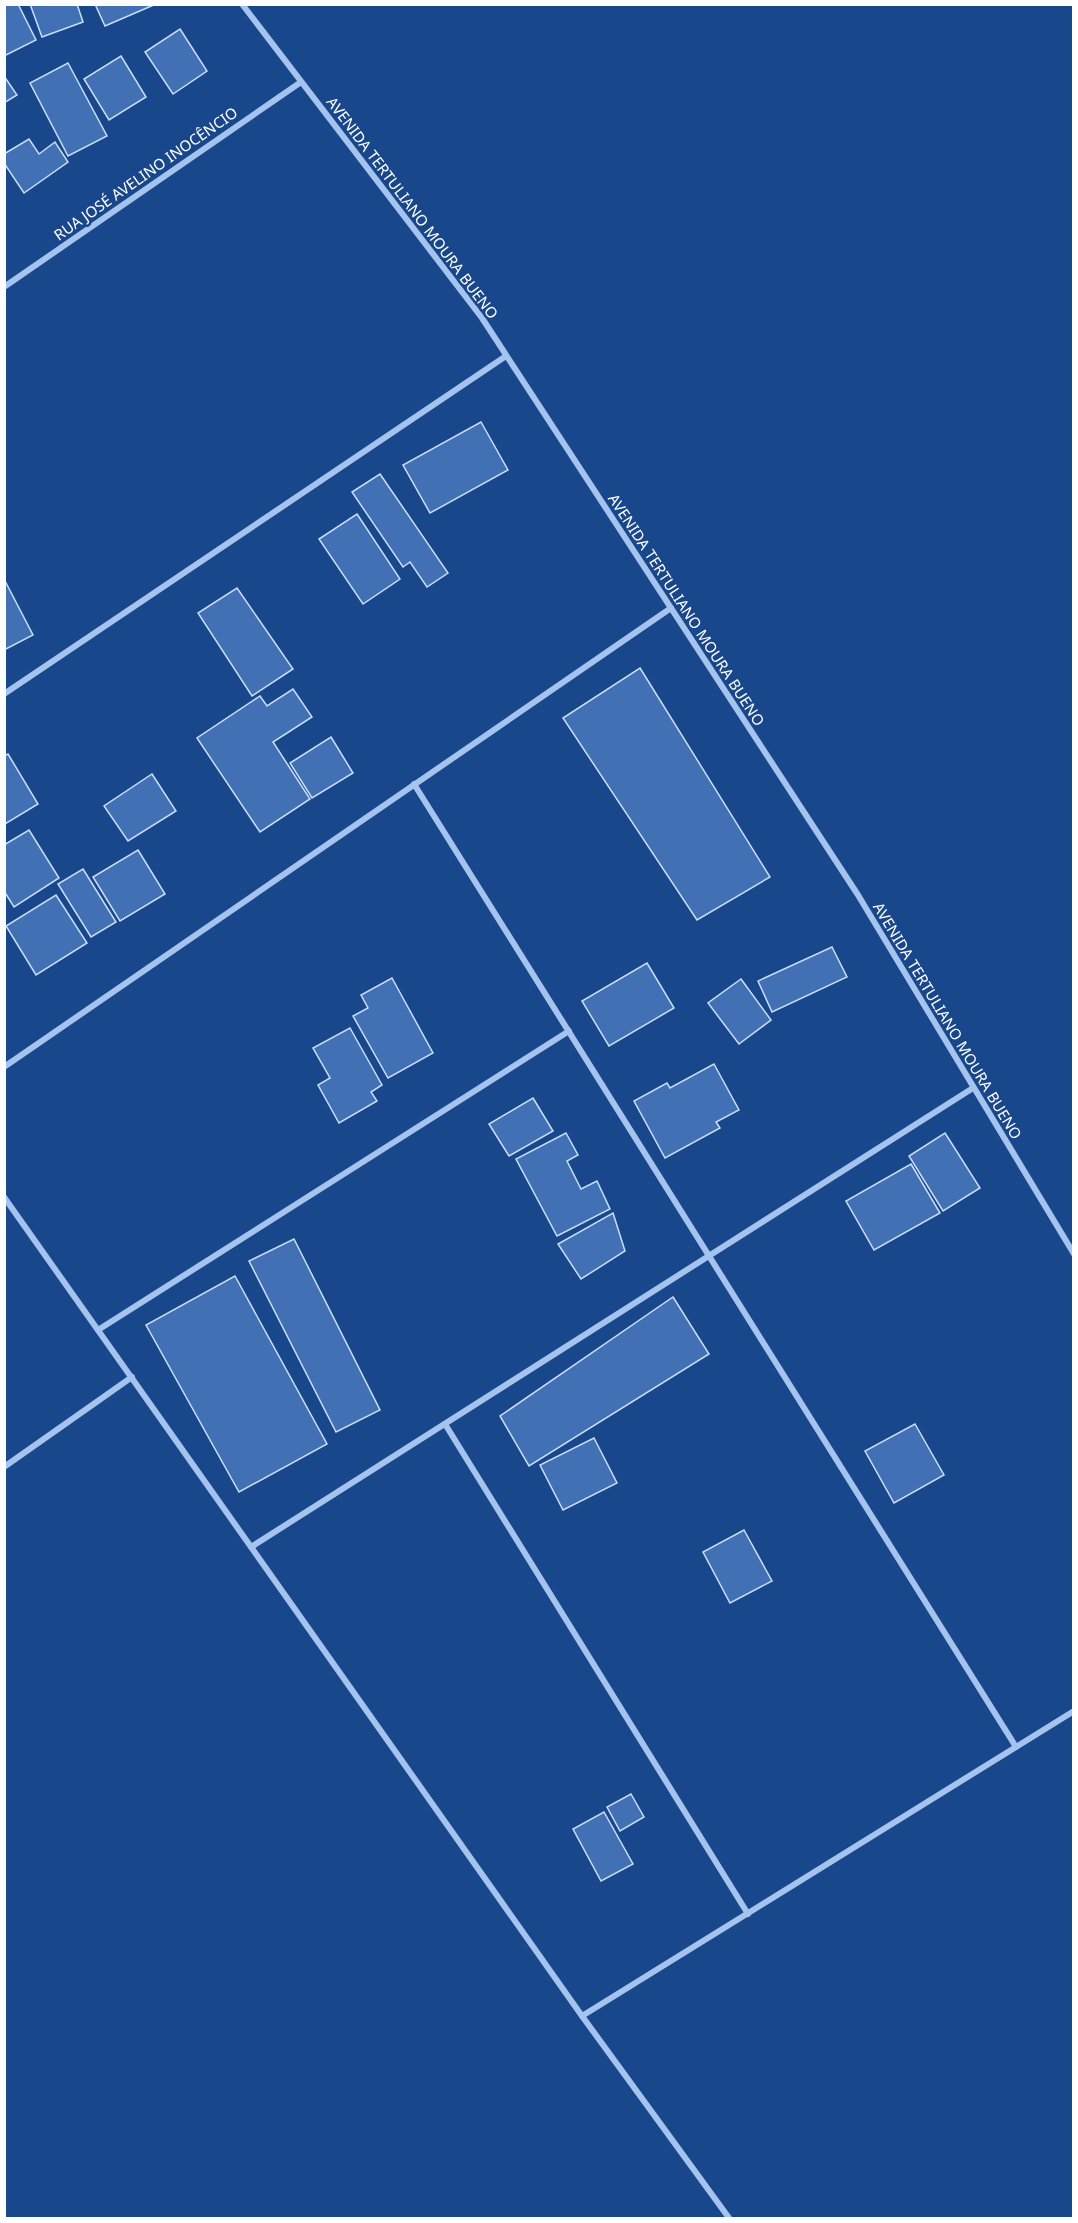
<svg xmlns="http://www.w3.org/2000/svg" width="1078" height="2223" font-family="'Noto Sans',sans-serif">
<rect width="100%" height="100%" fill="#19478b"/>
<!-- building -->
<g fill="#4270b4" stroke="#cadefa" stroke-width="1.5">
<polygon points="4,4 18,4 36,40 4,56"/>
<polygon points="30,4 77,4 83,22 42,37"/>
<polygon points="95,4 156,4 105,26"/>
<polygon points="180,29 207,71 173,94 145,52"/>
<polygon points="121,56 146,97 109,120 84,79"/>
<polygon points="68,63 107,136 68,156 30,83"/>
<polygon points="4,76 17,95 4,103"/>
<polygon points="29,139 39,154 55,142 68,162 24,193 4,163 4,154"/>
<polygon points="481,422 508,470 430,513 403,465"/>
<polygon points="380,474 448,573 427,587 410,562 403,567 352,492"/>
<polygon points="357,514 400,579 363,604 319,539"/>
<polygon points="4,579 33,635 4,650"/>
<polygon points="237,588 293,669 252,696 198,613"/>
<polygon points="640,668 770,877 697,920 563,718"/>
<polygon points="293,689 312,717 273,742 310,799 260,832 197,738 260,696 267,706"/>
<polygon points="331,737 353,773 312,798 290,763"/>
<polygon points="8,754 38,804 5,824 4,756"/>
<polygon points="152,774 176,811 128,841 104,806"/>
<polygon points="29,830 59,878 14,907 4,891 4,845"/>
<polygon points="138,850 165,894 120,921 93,877"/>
<polygon points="83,869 116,922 91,937 58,884"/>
<polygon points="56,895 87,943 36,975 6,926"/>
<polygon points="832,947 847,977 772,1012 758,981"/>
<polygon points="647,963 674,1008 609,1046 582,1001"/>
<polygon points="392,978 433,1053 388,1078 353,1016 368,1008 361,995"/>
<polygon points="741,979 771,1020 739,1044 708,1003"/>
<polygon points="350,1028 382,1085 371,1092 377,1101 339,1123 318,1085 330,1078 313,1048"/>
<polygon points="714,1064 739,1110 716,1122 720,1128 665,1158 634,1101 667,1083 670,1088"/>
<polygon points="533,1098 553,1131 509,1156 489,1124"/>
<polygon points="566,1133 578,1155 567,1161 581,1189 597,1181 610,1209 557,1236 516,1159"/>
<polygon points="945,1133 980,1188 943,1211 909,1156"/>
<polygon points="911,1164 940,1213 874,1250 846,1201"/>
<polygon points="613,1213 625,1251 581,1279 558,1244"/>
<polygon points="294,1239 380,1410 336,1432 249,1261"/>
<polygon points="235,1276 327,1444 239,1492 146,1325"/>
<polygon points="673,1297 709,1354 529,1466 500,1416"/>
<polygon points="915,1424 944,1475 894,1503 865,1451"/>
<polygon points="594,1438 617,1483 563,1510 540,1465"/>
<polygon points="744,1530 772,1581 730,1603 703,1552"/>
<polygon points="631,1794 644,1817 620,1831 607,1807"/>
<polygon points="604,1812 633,1864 601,1881 573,1829"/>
</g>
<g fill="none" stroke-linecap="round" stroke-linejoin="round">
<!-- minor -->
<g stroke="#a4c3ee" stroke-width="6">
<polyline points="242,4 482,318 858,895 1074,1254"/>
<polyline points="4,287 301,82"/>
<polyline points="4,694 506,356"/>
<polyline points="414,784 1016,1747"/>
<polyline points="4,1067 671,608"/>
<polyline points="4,1197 582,2016 729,2218"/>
<polyline points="98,1330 569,1031"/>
<polyline points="445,1424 748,1914"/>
<polyline points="4,1467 132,1377"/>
<polyline points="251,1547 973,1088"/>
<polyline points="582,2016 1074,1711"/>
</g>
</g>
<g text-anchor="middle" stroke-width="5" stroke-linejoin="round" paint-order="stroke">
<!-- street labels -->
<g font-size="15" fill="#fff" stroke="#19478b">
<text transform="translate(146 174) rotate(-35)" y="5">RUA JOSÉ AVELINO INOCÊNCIO</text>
<text transform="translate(412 208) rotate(53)" y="5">AVENIDA TERTULIANO MOURA BUENO</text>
<text transform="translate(686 610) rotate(57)" y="5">AVENIDA TERTULIANO MOURA BUENO</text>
<text transform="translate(947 1021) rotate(59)" y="5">AVENIDA TERTULIANO MOURA BUENO</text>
</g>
</g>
<!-- border -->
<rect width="1078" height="2223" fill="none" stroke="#ffffff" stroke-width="12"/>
</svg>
